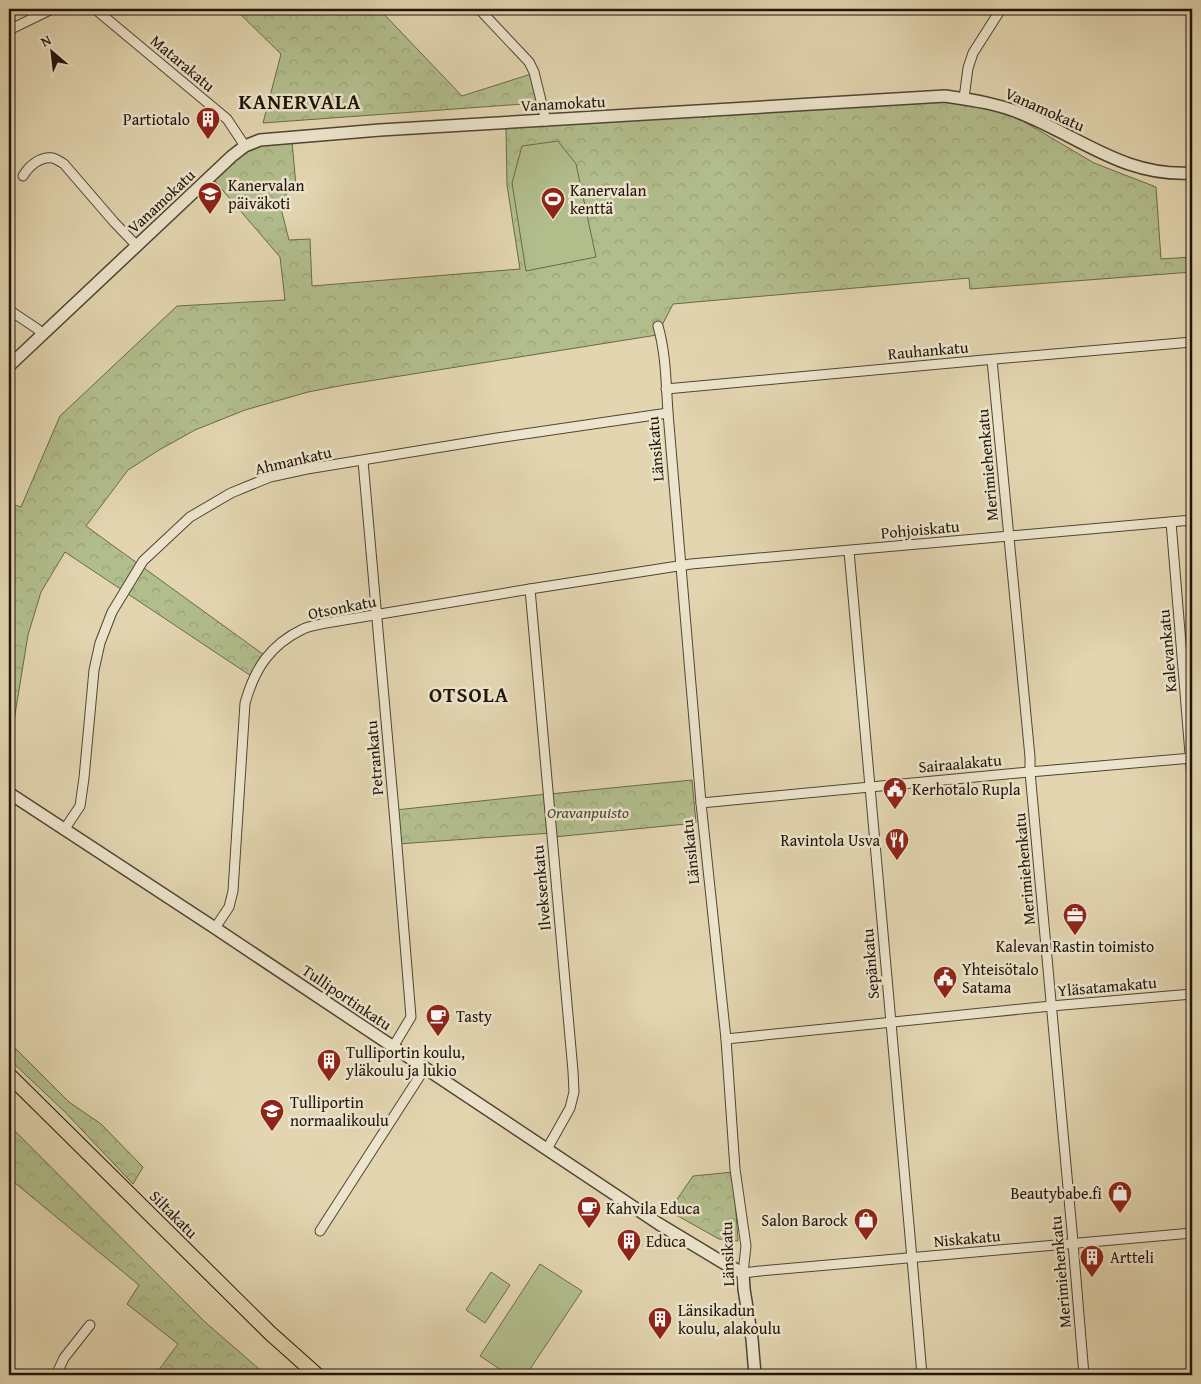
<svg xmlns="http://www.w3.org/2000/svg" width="1201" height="1384" font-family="'Gentium Book Plus',serif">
<defs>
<pattern id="forest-crowns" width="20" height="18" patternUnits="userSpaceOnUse" patternTransform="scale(1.25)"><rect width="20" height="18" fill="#b2bd8c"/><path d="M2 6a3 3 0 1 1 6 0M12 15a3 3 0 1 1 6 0" fill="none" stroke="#99a277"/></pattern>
</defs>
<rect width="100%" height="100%" fill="#e2d5b0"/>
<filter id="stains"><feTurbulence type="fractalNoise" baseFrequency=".004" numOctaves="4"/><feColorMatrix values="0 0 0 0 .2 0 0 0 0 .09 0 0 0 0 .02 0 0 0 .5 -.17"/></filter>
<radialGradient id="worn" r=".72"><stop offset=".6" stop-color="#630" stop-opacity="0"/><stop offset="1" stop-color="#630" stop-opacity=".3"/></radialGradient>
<!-- forest -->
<g fill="url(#forest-crowns)" stroke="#69694a">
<polygon points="235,9 379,9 462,96 531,74 537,103 263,123 281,54"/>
<polygon points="928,102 961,103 1011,114 1094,163 1156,187 1161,259 1192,257 1192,272 970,289 969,278 673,304 657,335 344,385 308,392 245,410 195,430 159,450 128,470 86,526 264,655 251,676 65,552 41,592 28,635 9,751 9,503 21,507 60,416 177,306 285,300 280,257 213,179 241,153 263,145 292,142 296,186 279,201 289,240 310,239 312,286 520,269 507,185 506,128"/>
<polygon points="692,780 696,823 554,837 550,794"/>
<polygon points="547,794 551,833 398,844 395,810"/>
<polygon points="9,1042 69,1102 101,1124 143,1167 133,1184 65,1112 9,1059"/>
<polygon points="9,1125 205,1322 266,1375 155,1375 178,1344 127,1304 139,1285 9,1178"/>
<polygon points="733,1172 738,1241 719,1239 669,1211 693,1176"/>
</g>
<!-- pitch -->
<g fill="#b2bd8c" stroke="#69694a">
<polygon points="558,141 576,164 596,257 526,271 512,183 522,146"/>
<polygon points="540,1264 582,1291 526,1375 509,1375 480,1356"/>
<polygon points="491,1272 510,1285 485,1323 466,1310"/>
</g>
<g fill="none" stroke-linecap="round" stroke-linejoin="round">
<defs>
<g id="minor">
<polyline points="95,9 227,119 245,146"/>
<polyline points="479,9 529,62 534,72 546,121"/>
<polyline points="9,30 52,9"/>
<polyline points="964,98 968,68 973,53 1001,9"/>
<path d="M23,176C29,166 40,156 53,158C56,159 61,162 64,164L114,222L137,246"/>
<polyline points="9,310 36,328 43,334"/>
<path d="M658,326C666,354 666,383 668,413L701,803L726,1039L735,1169L746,1246L743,1273L760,1271L1192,1233"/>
<polyline points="992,360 1030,757 1030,772 1072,1231 1084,1375"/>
<polyline points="666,389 984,360 1192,342"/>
<polyline points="363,461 395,822 411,1017 393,1047"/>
<polyline points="1171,522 1192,778"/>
<polyline points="849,551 913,1270 922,1375"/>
<polyline points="530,589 573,1071 574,1092 570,1108 547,1149"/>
<polyline points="701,803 1018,773 1192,758"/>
<polyline points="64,830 80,806 84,778 94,670 100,643 112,612 143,561 190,517 231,493 270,477 307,469 497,438 668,413"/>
<path d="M215,928L229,907L233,891L245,703C255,668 270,645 303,629C310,626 318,625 326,623L530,589L691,564L1192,520"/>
<polyline points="726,1039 1051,1006 1192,994"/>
<polyline points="320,1231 425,1068"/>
<polyline points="56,1375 64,1358 90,1325"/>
</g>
<g id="tertiary">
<path d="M9,366L232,156L245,146L260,140L380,130L945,96C973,100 1001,104 1027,116C1084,140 1127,177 1192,173"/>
<polyline points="9,793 215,928 659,1224 727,1265 743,1273 744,1289 752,1339 755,1375"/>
</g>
<polyline id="primary" points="9,1075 270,1333 317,1375"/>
</defs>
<!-- minor casing -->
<use href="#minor" stroke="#504533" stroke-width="11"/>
<!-- tertiary casing -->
<use href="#tertiary" stroke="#504533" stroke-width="14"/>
<!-- primary casing -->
<use href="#primary" stroke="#201509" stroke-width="16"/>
<!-- minor -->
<use href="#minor" stroke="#ece4cc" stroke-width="9"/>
<!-- tertiary -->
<use href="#tertiary" stroke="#ece4cc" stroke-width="11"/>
<!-- primary -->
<use href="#primary" stroke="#e2d5b0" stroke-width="14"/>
</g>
<!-- icons -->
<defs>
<symbol id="building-pin" viewBox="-11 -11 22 30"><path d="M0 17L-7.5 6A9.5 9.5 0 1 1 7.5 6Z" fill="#8f2418" stroke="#ece4cc"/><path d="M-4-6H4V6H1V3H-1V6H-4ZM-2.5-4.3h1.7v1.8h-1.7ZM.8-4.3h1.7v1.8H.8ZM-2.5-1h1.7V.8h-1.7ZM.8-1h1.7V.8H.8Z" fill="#fff"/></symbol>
<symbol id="school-pin" viewBox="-11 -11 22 30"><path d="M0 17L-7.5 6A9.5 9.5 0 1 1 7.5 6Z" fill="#8f2418" stroke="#ece4cc"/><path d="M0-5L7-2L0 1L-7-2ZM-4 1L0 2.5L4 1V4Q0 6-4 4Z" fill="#fff"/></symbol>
<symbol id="stadium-pin" viewBox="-11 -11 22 30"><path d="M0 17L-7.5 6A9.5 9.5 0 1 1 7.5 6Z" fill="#8f2418" stroke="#ece4cc"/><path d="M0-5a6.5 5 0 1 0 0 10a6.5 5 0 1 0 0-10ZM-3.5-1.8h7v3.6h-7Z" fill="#fff"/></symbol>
<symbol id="civic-pin" viewBox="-11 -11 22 30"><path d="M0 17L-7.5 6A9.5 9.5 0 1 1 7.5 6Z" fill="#8f2418" stroke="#ece4cc"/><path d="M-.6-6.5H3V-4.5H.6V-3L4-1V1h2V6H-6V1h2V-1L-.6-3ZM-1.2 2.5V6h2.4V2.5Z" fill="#fff"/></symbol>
<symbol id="restaurant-pin" viewBox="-11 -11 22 30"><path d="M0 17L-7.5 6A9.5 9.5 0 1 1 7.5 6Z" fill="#8f2418" stroke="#ece4cc"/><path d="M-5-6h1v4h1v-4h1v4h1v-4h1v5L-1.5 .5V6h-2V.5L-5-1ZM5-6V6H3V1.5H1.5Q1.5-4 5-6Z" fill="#fff"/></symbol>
<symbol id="office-pin" viewBox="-11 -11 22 30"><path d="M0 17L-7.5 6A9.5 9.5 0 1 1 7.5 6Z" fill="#8f2418" stroke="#ece4cc"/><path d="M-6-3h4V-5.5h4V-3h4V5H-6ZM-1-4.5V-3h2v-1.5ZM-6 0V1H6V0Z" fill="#fff"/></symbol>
<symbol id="cafe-pin" viewBox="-11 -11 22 30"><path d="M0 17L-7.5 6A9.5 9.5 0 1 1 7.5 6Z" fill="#8f2418" stroke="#ece4cc"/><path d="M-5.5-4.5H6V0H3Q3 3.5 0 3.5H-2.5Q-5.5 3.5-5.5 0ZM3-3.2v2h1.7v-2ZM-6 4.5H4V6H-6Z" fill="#fff"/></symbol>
<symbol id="shop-pin" viewBox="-11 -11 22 30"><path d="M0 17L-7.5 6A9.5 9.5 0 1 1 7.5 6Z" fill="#8f2418" stroke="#ece4cc"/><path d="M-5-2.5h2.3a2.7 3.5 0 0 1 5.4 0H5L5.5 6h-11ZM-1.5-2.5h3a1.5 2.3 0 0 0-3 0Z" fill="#fff"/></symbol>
</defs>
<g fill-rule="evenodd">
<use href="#building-pin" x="194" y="105" width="28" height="38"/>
<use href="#school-pin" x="196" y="180" width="28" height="38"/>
<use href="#stadium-pin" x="539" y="185" width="28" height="38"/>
<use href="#civic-pin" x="881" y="775" width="28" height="38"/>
<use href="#restaurant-pin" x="883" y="826" width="28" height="38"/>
<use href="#office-pin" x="1061" y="901" width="28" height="38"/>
<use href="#civic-pin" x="931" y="964" width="28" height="38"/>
<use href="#cafe-pin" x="424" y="1002" width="28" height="38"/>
<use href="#building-pin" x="315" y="1047" width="28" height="38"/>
<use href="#school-pin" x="258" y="1097" width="28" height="38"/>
<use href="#shop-pin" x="1106" y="1179" width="28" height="38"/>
<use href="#cafe-pin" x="575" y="1194" width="28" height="38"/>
<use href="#shop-pin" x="852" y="1206" width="28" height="38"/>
<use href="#building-pin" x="615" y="1227" width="28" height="38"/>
<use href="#building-pin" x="1078" y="1243" width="28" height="38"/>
<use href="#building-pin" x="646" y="1305" width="28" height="38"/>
</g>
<g text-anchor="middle" stroke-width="5" stroke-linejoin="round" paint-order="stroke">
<!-- street labels -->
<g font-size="16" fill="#201509" stroke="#ece4cc">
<text transform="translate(183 63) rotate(40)" y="6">Matarakatu</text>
<text transform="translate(563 103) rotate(-3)" y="6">Vanamokatu</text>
<text transform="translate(1045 109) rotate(24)" y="6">Vanamokatu</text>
<text transform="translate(161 201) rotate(-43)" y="6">Vanamokatu</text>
<text transform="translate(928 350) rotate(-5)" y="6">Rauhankatu</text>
<text transform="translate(655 449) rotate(-95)" y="6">Länsikatu</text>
<text transform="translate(293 460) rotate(-13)" y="6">Ahmankatu</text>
<text transform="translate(987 465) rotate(-95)" y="6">Merimiehenkatu</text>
<text transform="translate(920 529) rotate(-5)" y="6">Pohjoiskatu</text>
<text transform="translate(342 607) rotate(-11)" y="6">Otsonkatu</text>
<text transform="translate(1167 651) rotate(-95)" y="6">Kalevankatu</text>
<text transform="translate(374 758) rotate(-95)" y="6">Petrankatu</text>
<text transform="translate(960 763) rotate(-5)" y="6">Sairaalakatu</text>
<text transform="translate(690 852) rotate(-96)" y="6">Länsikatu</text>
<text transform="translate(1024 869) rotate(-95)" y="6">Merimiehenkatu</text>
<text transform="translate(541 888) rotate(-95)" y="6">Ilveksenkatu</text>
<text transform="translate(870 964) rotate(-95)" y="6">Sepänkatu</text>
<text transform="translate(1107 986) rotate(-5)" y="6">Yläsatamakatu</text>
<text transform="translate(347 997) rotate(34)" y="6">Tulliportinkatu</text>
<text transform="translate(174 1214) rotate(45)" y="6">Siltakatu</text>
<text transform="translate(967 1238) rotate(-5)" y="6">Niskakatu</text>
<text transform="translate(727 1254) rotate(-92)" y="6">Länsikatu</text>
<text transform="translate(1060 1272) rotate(-95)" y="6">Merimiehenkatu</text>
</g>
<!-- poi labels -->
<g font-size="16" fill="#201509" stroke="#ece4cc" text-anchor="start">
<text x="190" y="125" text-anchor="end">Partiotalo</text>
<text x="228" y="191">Kanervalan<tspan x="228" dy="18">päiväkoti</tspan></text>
<text x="570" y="196">Kanervalan<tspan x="570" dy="18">kenttä</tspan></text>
<text x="912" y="795">Kerhotalo Rupla</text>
<text x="880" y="846" text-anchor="end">Ravintola Usva</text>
<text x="1075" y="952" text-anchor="middle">Kalevan Rastin toimisto</text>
<text x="962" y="975">Yhteisötalo<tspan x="962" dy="18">Satama</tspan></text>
<text x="456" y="1022">Tasty</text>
<text x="346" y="1058">Tulliportin koulu,<tspan x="346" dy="18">yläkoulu ja lukio</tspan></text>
<text x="290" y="1108">Tulliportin<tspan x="290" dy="18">normaalikoulu</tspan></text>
<text x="1102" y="1199" text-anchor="end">Beautybabe.fi</text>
<text x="606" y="1214">Kahvila Educa</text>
<text x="848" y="1226" text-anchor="end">Salon Barock</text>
<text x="646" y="1247">Educa</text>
<text x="1110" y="1263">Artteli</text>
<text x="678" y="1316">Länsikadun<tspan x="678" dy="18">koulu, alakoulu</tspan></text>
</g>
<!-- park labels -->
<g font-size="16" font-style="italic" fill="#4c4730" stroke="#ece4cc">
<text x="588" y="818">Oravanpuisto</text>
</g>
<!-- district labels -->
<g font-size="21" font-weight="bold" letter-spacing="1" fill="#201509" stroke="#ece4cc">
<text x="300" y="109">KANERVALA</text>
<text x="469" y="702">OTSOLA</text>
</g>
</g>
<!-- margin -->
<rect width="1201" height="1384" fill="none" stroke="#e2d5b0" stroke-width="30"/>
<rect x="10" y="10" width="1181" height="1364" fill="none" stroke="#201509" stroke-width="2.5"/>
<rect x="15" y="15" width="1171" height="1354" fill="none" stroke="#201509"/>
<!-- north arrow -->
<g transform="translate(52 52) rotate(332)" stroke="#ece4cc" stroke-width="4" paint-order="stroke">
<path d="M0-4L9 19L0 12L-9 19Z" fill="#201509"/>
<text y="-8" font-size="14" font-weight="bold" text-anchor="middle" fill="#201509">N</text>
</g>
<rect width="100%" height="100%" filter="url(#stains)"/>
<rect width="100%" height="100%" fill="url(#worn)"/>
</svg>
